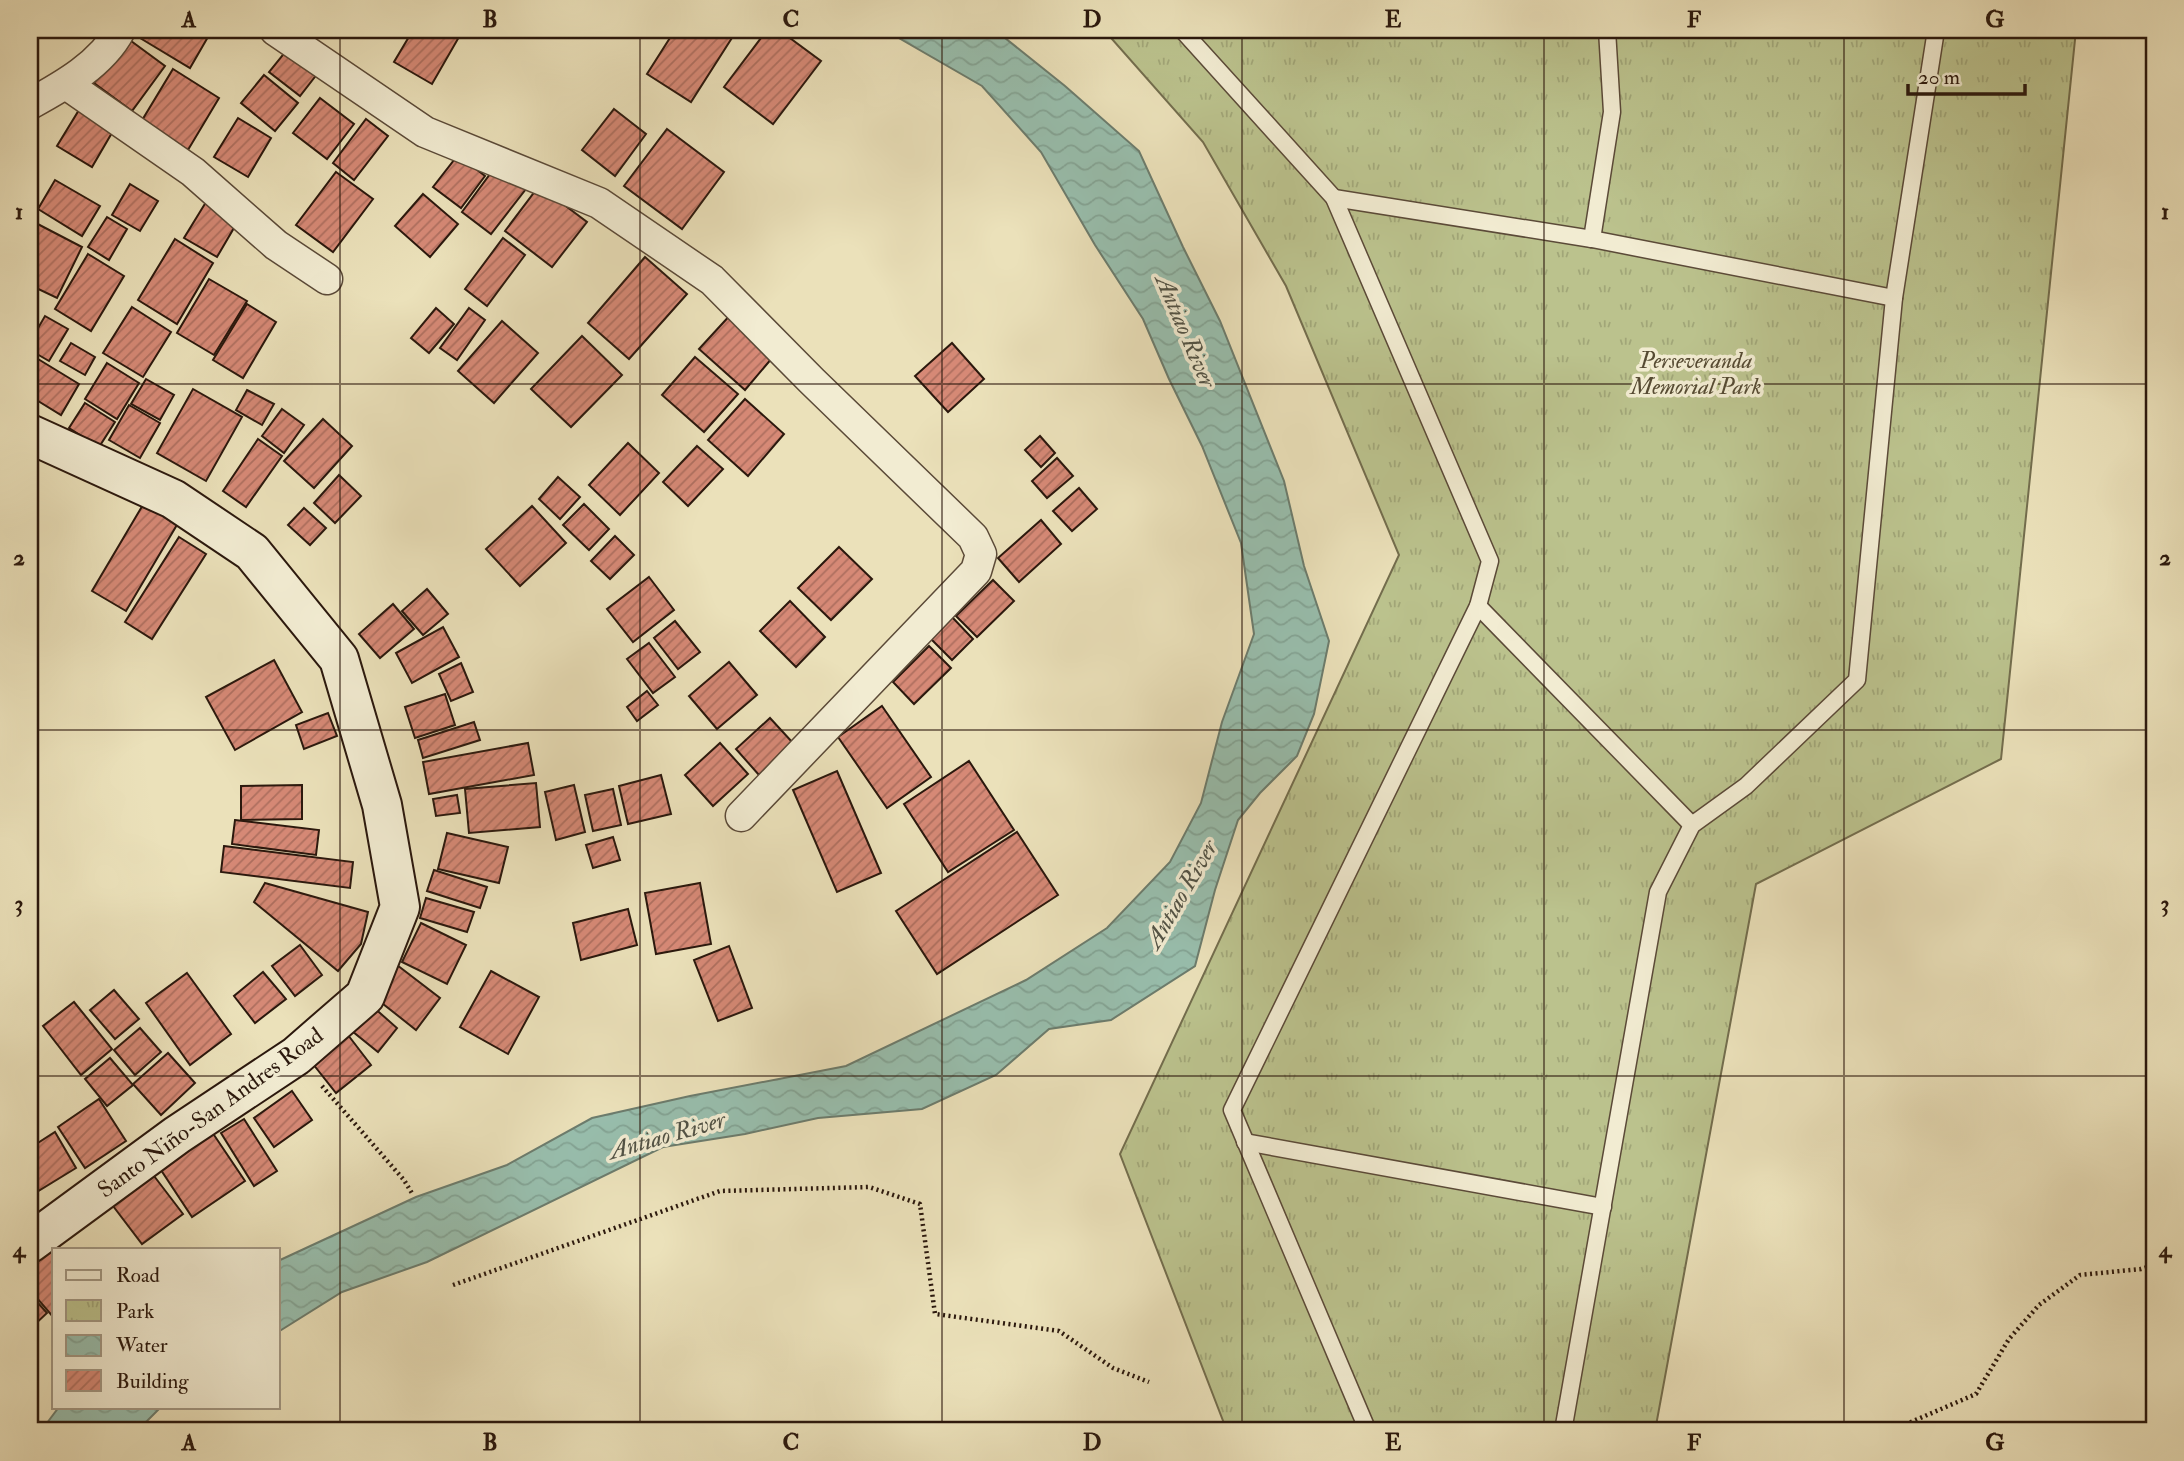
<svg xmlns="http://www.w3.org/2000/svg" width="2184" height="1461" font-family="'IM FELL Double Pica',serif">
<defs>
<pattern id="park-tufts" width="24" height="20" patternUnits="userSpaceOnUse" patternTransform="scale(1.75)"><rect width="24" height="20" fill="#bbc28d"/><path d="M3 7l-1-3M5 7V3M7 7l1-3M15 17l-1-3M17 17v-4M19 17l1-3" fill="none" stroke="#a1a678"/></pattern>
<pattern id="water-waves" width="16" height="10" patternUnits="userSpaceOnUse" patternTransform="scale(1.75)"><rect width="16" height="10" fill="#98bead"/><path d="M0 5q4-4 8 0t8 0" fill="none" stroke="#83a394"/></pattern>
<pattern id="building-hatch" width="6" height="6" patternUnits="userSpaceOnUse" patternTransform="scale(1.75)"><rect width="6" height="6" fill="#d68976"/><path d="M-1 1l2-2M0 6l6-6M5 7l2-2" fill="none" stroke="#ae6f5f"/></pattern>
</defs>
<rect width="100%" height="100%" fill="#ebe1ba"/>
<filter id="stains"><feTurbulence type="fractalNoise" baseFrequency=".00286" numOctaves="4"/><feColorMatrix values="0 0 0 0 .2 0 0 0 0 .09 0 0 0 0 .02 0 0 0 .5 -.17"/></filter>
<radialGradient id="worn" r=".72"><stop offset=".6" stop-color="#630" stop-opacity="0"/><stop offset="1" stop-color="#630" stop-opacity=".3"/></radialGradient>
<!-- park -->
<polygon fill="url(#park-tufts)" stroke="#736d4d" stroke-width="2" points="1104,30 2076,30 2001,759 1756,884 1655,1431 1227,1431 1120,1154 1399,555 1286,286 1203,142"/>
<!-- water -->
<g fill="url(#water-waves)" stroke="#6c7c6d" stroke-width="2">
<polygon points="885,30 995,30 1065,86 1139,151 1183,247 1220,321 1284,481 1304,566 1329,641 1314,714 1297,756 1260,793 1238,820 1215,890 1195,966 1111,1020 1049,1029 996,1075 922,1109 818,1118 745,1134 663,1147 427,1262 342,1292 278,1332 278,1261 416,1197 507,1165 592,1118 690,1096 846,1066 1026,980 1107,928 1170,862 1201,803 1222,722 1254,634 1241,543 1202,446 1169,379 1143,319 1095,245 1041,152 982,86"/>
<polygon points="59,1407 161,1407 147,1421 132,1431 41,1431"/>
</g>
<!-- building -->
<g fill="url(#building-hatch)" stroke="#2b180d" stroke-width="2">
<polygon points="145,30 212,30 190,68 140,38"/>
<polygon points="413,30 463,30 432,84 394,62"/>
<polygon points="675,30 737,30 691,102 647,74"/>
<polygon points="767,30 779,30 821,61 773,124 724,87"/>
<polygon points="127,38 165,66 132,111 94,83"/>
<polygon points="290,46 321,69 300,96 269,72"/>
<polygon points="173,69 219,98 188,150 141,122"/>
<polygon points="264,75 298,103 275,131 241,103"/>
<polygon points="320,98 354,124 327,159 293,133"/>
<polygon points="614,109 646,134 615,176 582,150"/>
<polygon points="79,110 113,131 92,167 57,146"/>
<polygon points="238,118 271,138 248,177 214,157"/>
<polygon points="366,119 388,136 354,180 333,163"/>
<polygon points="667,129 724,172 682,229 624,186"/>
<polygon points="458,155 485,176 461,208 433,187"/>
<polygon points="496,166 526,189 491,234 462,212"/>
<polygon points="336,172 373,199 333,252 296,225"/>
<polygon points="55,180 100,206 82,236 38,209"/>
<polygon points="130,184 158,201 140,231 112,215"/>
<polygon points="539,186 587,222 552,267 505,231"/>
<polygon points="423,194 458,224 430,257 395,226"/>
<polygon points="206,202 238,221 217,257 184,238"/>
<polygon points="107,217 127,229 109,260 88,247"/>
<polygon points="30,220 82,247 57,298 30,285"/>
<polygon points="503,238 525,255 487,306 465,289"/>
<polygon points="175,239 213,263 177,324 138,300"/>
<polygon points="88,254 124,276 91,331 55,309"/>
<polygon points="645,257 687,294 629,359 588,323"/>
<polygon points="209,279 247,301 214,355 177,333"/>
<polygon points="247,304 276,322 243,378 213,360"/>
<polygon points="132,307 171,332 143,377 103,353"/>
<polygon points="436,308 454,324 429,353 411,338"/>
<polygon points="469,308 485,320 457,360 440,348"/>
<polygon points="733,312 778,351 745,390 699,349"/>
<polygon points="45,316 68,329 49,361 30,350 30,342"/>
<polygon points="502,321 538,353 494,403 458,371"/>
<polygon points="582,336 622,375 571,427 531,389"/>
<polygon points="71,343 95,357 85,375 60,361"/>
<polygon points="952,343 984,379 948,412 915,376"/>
<polygon points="695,357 738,394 704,432 662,395"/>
<polygon points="38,359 79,384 61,415 30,396 30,374"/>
<polygon points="107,363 139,383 117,419 85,399"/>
<polygon points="146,379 174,395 160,420 131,404"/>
<polygon points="193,389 242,417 206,481 157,453"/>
<polygon points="247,390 274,404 262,425 236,410"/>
<polygon points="745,399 784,434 748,476 708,440"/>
<polygon points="85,403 115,422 99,447 69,428"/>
<polygon points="129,405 160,423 140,458 109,440"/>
<polygon points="282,409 304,425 284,453 262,436"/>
<polygon points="323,419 352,446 314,488 284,461"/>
<polygon points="1040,436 1055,453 1041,467 1025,450"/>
<polygon points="258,439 282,456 246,507 223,491"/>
<polygon points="628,443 659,473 620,515 589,485"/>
<polygon points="697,446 723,469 688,506 663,482"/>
<polygon points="1057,458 1073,476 1047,498 1032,481"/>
<polygon points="339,475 361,496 335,523 314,503"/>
<polygon points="558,477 580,497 560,519 539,499"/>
<polygon points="1079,488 1097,509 1072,531 1053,511"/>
<polygon points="147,498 181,518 126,611 92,591"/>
<polygon points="584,504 609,529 589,550 563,525"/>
<polygon points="532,506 566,543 520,586 486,549"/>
<polygon points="304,508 326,528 310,545 288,525"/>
<polygon points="1041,520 1061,544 1019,582 998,558"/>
<polygon points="615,536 634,555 610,579 591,561"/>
<polygon points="179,537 206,554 152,639 125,622"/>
<polygon points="839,547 872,579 831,620 798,588"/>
<polygon points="649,577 674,610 633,642 607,609"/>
<polygon points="993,580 1014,601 977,637 956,616"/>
<polygon points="427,589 448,614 423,635 402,611"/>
<polygon points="790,601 825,637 796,667 760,631"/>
<polygon points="393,604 414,629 380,658 359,634"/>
<polygon points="952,617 973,639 952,660 930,638"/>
<polygon points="675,621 700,652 678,669 654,638"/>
<polygon points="443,627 459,657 412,683 396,653"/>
<polygon points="649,643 675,677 653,693 627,659"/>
<polygon points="929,646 951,668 914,704 893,682"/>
<polygon points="274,660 302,712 235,750 206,697"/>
<polygon points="729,662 757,695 717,729 689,696"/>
<polygon points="461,663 473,692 451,701 439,674"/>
<polygon points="647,691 658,705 637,721 627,707"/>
<polygon points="445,694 455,725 415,738 405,707"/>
<polygon points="882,706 931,777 887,808 838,737"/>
<polygon points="328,713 337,736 304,749 296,725"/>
<polygon points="770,718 793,743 759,775 736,749"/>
<polygon points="474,722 480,740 423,758 418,740"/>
<polygon points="528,743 534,775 429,794 423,762"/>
<polygon points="720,743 748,774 713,806 685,775"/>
<polygon points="969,761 1014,830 948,872 904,804"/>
<polygon points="837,771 881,873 837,892 793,790"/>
<polygon points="661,775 671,814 628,824 619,786"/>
<polygon points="536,783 540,827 469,833 465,789"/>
<polygon points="302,785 302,819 241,820 241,786"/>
<polygon points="574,785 585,832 556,840 545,792"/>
<polygon points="613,789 621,825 593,831 585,795"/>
<polygon points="457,795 460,813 436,816 433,799"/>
<polygon points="235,820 319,830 316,855 232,844"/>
<polygon points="1017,832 1058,895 937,974 896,911"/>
<polygon points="447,833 508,847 499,883 438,869"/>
<polygon points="613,837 620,860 593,868 586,845"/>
<polygon points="224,846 353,862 350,888 221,872"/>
<polygon points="434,870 487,887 480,908 427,891"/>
<polygon points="265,883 368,912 361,944 338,971 254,902"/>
<polygon points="700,883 711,944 656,954 645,893"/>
<polygon points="426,898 474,912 467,932 420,918"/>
<polygon points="628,909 637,945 581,960 573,923"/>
<polygon points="421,923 466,945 447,984 402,962"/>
<polygon points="300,945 322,975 295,996 272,966"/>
<polygon points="729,946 752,1008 718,1021 694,960"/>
<polygon points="397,965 440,998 416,1030 373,996"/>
<polygon points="491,971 539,997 508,1054 460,1027"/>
<polygon points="263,972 286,999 255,1023 234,996"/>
<polygon points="187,973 231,1034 190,1065 146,1003"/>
<polygon points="114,990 139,1019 115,1039 90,1010"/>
<polygon points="74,1002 112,1049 81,1075 43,1026"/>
<polygon points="372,1006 397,1028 378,1052 352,1031"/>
<polygon points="140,1028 161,1052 135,1075 114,1050"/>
<polygon points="348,1035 371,1065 336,1093 313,1064"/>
<polygon points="168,1053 195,1083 161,1115 133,1084"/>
<polygon points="110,1058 133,1085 107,1106 85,1079"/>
<polygon points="292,1091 312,1120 274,1147 254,1118"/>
<polygon points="99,1099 126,1141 85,1168 58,1127"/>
<polygon points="244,1119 277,1171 254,1186 221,1133"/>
<polygon points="55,1132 76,1168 35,1193 30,1184 30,1148"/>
<polygon points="212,1132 245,1181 192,1217 159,1167"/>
<polygon points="151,1172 183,1214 142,1244 110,1202"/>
<polygon points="50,1244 55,1249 54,1318 30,1290 30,1263"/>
<polygon points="30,1294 47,1313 30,1329"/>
</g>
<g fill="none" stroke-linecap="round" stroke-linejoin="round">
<defs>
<g id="lane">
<polyline points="1182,30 1334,198 1490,561 1478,606 1232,1110 1368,1431"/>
<polyline points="1334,198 1592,239 1894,298"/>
<polyline points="1592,239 1612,112 1607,30"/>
<polyline points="1478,606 1692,825"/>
<polyline points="1245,1142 1603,1207"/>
<polyline points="1563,1431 1658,892 1692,825 1746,786 1857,680 1894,298 1936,30"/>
</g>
<g id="street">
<polyline points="275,30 425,132 599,203 712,280 812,381 973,537 981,554 976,571 741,816"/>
<polyline points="66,84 193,172 276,245 327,279"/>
<path d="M30,104C63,86 102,64 120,30"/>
</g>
<polyline id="secondary" points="30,434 173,499 252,552 339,659 382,805 400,907 365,996 296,1056 177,1135 30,1243"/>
</defs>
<!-- lane casing -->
<use href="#lane" stroke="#5b4a38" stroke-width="19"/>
<!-- street casing -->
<use href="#street" stroke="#5b4a38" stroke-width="33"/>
<!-- secondary casing -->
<use href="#secondary" stroke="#2b180d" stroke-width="42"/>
<!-- path -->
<g stroke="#2b180d" stroke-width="4.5" stroke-dasharray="2 3.5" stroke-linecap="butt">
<polyline points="322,1086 404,1180 413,1195"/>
<polyline points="453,1285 720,1191 869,1187 920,1204 935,1314 1059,1331 1113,1368 1149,1382"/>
<polyline points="1890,1431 1976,1394 2009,1339 2039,1305 2080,1275 2141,1269 2154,1265"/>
</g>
<!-- lane -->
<use href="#lane" stroke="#f2ecd2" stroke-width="16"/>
<!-- street -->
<use href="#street" stroke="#f2ecd2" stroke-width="30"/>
<!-- secondary -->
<use href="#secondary" stroke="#f2ecd2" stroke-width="38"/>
</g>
<!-- grid -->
<path fill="none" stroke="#2b180d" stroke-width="2" stroke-opacity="0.55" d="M340,30V1431M640,30V1431M942,30V1431M1242,30V1431M1544,30V1431M1844,30V1431M30,384H2154M30,730H2154M30,1076H2154"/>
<g text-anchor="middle" stroke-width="7" stroke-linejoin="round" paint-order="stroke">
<!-- park labels -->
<g font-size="23" font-style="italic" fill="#564b33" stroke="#f2ecd2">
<text x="1696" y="368">Perseveranda<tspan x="1696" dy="26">Memorial Park</tspan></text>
</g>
<!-- street labels -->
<g font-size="23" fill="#2b180d" stroke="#f2ecd2">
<text transform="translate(210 1112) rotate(-36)" y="8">Santo Niño-San Andres Road</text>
</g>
<!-- water labels -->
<g font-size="24" font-style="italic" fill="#515245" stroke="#f2ecd2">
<text transform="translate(1186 331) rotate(67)" y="8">Antiao River</text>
<text transform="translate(1181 894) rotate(-60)" y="8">Antiao River</text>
<text transform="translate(667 1135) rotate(-16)" y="8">Antiao River</text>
</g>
</g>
<!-- margin -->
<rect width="2184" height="1461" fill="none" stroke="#ebe1ba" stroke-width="77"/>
<!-- legend -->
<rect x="52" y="1248" width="228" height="161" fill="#f2ecd2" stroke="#a29783" stroke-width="2"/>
<rect x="66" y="1270" width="35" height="10" fill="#f2ecd2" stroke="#a29783" stroke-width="2"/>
<text x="116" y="1282" font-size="21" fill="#2b180d">Road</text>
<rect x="66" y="1300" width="35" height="21" fill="url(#park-tufts)" stroke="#a29783" stroke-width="2"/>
<text x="116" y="1318" font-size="21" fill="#2b180d">Park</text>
<rect x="66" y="1335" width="35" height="21" fill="url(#water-waves)" stroke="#a29783" stroke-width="2"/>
<text x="116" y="1352" font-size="21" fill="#2b180d">Water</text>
<rect x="66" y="1370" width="35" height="21" fill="url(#building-hatch)" stroke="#a29783" stroke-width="2"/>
<text x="116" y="1388" font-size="21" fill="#2b180d">Building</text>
<!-- scale -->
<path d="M1908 84v10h117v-10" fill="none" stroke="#2b180d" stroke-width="3.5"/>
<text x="1918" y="84" font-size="21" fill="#2b180d" stroke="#f2ecd2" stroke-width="5" paint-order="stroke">20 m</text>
<rect x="38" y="38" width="2108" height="1384" fill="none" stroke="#2b180d" stroke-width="2.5"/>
<g font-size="23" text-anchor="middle" font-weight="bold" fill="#2b180d">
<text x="189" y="27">A</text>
<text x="490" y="27">B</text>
<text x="791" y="27">C</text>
<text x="1092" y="27">D</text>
<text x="1393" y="27">E</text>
<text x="1694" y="27">F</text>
<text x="1995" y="27">G</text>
<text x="19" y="219">1</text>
<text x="2165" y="219">1</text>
<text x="19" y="565">2</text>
<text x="2165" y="565">2</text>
<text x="19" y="911">3</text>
<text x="2165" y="911">3</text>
<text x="19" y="1257">4</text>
<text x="2165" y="1257">4</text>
<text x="189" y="1450">A</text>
<text x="490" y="1450">B</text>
<text x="791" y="1450">C</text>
<text x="1092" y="1450">D</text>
<text x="1393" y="1450">E</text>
<text x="1694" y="1450">F</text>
<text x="1995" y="1450">G</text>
</g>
<rect width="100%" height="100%" filter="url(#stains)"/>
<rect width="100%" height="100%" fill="url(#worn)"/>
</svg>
